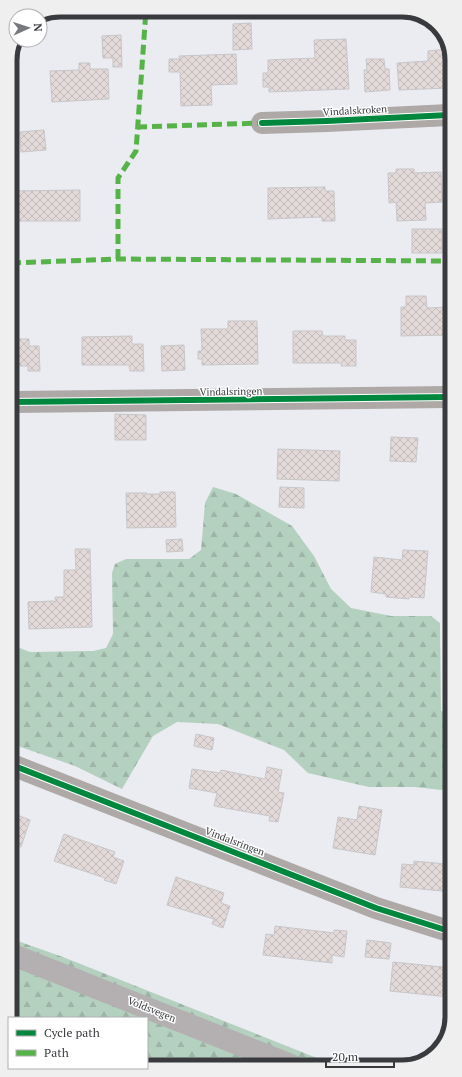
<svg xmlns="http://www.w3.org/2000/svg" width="462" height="1077" font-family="'PT Serif',serif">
<defs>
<pattern id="forest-firs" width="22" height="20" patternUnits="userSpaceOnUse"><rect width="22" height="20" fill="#b4d0bf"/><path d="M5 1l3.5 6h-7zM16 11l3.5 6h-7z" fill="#9cb3a5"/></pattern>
<pattern id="building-cross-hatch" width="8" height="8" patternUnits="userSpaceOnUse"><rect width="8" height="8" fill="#e4d9d9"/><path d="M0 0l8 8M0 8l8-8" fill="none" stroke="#c4bbbb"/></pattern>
</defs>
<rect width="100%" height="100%" fill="#eaecf2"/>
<!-- forest -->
<g fill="url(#forest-firs)">
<polygon points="213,487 236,494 292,526 314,556 331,589 351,608 391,616 431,616 440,623 441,711 451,713 451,791 414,787 369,787 308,773 284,750 218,724 177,722 153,736 122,789 75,766 12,744 12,645 30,652 93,651 106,648 113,634 112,573 115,564 126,559 189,559 201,550 205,503"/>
<polygon points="12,939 63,957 322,1060 337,1065 147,1066 147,1018 13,1018"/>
</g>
<!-- building -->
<g fill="url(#building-cross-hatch)" stroke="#c7c6c8">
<polygon points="251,23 252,49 233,50 233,24"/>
<polygon points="121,35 122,67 113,67 113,58 103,58 102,36"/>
<polygon points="346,39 349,89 269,92 269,87 263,87 263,73 268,73 268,60 315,58 314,40"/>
<polygon points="449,49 449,88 399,90 397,63 428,61 428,51"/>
<polygon points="236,54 237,84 211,85 212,105 181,106 180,72 169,72 169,59 180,59 179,56"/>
<polygon points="366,59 384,59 385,69 389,69 390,90 365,92 364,70 367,70"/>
<polygon points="79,63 90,63 90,69 108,69 109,99 52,102 50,71 79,70"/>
<polygon points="44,130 46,150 21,152 20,132"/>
<polygon points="396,169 414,169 414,173 441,172 442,202 425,203 426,220 397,221 396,202 389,203 388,173 396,173"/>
<polygon points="325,187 325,191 334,191 335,221 322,221 322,217 268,219 268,188"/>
<polygon points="80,190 80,221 11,221 10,191"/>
<rect x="412" y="229" width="30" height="24"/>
<polygon points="406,296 426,296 427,308 448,307 448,302 450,302 449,335 401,336 401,307 406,307"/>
<polygon points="228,321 257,321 258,364 202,365 202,359 198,359 198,351 202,351 201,329 228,329"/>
<polygon points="293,331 322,331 323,336 345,336 345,340 356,340 356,366 341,366 342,363 293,363"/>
<polygon points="132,336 132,344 143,344 144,371 130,371 129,365 82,365 82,337"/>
<polygon points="11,339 29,339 29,346 39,346 40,371 28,371 28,366 11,366"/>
<polygon points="184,345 185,370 162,371 161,346"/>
<polygon points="115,414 146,415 146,440 115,440"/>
<polygon points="391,437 418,438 416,462 390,461"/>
<polygon points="278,449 340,451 339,481 277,479"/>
<polygon points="280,487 304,488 304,508 279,507"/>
<polygon points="160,492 175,492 176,527 127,528 126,493 147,493 147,494 160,494"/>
<polygon points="182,539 183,551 167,552 166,540"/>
<polygon points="75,549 90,549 92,627 29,629 28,602 54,601 56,603 55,597 64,597 64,570 76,570"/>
<polygon points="403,550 428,551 424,598 409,597 409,599 386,597 386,594 371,592 374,557 402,560"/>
<polygon points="196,734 214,738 212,750 194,746"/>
<polygon points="267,767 282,770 278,792 284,793 278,822 269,821 270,816 214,806 217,793 189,788 192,769 220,773 221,770 265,779"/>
<polygon points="359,806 382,810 375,855 333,848 338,817 357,820"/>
<polygon points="12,813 30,820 21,847 12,844"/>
<polygon points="64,834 115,852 113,857 124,861 116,884 104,880 105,878 54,861"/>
<polygon points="447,849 452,850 452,892 400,887 402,864 414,865 414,861 446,864"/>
<polygon points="176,877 224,893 221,903 230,906 223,928 212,924 214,919 167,905"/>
<polygon points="275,926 334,933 334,930 347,931 344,957 332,955 332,963 263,955 266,934 274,935"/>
<polygon points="367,940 391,943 389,959 365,957"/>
<polygon points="393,962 452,968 449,997 390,991"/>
</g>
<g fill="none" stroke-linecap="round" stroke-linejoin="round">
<!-- minor -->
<g stroke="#aea9a7" stroke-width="22">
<polyline points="262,123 327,121 449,115"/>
<polyline points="11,402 450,397"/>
<polyline points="12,765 376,908 452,932"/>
</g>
<!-- highway -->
<polyline stroke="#b4b0b1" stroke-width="22" points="13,955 291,1065"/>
<!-- quiet -->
<g stroke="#56b347" stroke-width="5" stroke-dasharray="10 5" stroke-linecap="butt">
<polyline points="137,127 262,123"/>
<polyline points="118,259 118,178 136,151 146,10"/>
<polyline points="11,263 118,259 450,261"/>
</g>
<defs>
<g id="cycleway">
<polyline points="262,123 327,121 449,115"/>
<polyline points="11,402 450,397"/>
<polyline points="12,765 376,908 452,932"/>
</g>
</defs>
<!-- cycleway casing -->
<use href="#cycleway" stroke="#fff" stroke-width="8"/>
<!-- cycleway -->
<use href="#cycleway" stroke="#00873e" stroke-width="6"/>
</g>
<g text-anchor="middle" stroke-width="3" stroke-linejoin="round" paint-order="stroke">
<!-- street labels -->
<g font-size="10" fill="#383a3e" stroke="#fff">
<text transform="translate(355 110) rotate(-3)" y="4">Vindalskroken</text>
<text transform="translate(231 391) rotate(-1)" y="4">Vindalsringen</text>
<text transform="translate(235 841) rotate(21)" y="4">Vindalsringen</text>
<text transform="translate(152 1009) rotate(22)" y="4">Voldsvegen</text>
</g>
</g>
<!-- crop -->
<path d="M0 0H462V1077H0ZM60 17H402A43 43 0 0 1 445 60V1017A43 43 0 0 1 402 1060H60A43 43 0 0 1 17 1017V60A43 43 0 0 1 60 17Z" fill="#efeff0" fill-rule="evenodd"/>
<path fill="none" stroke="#383a3e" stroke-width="5" d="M60 17H402A43 43 0 0 1 445 60V1017A43 43 0 0 1 402 1060H60A43 43 0 0 1 17 1017V60A43 43 0 0 1 60 17Z"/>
<!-- legend -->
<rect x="8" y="1017" width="140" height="52" fill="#ffffff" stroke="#afb0b2"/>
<rect x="16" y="1030" width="20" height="6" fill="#00873e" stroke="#afb0b2"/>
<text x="44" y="1037" font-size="12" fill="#383a3e">Cycle path</text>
<rect x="16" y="1050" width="20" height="6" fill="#56b347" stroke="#afb0b2"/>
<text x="44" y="1057" font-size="12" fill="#383a3e">Path</text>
<!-- north arrow -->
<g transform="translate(28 28) rotate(87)"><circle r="19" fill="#ffffff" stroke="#afb0b2"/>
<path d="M0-3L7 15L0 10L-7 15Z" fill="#76787d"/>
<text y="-6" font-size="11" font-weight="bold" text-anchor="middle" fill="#383a3e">N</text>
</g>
<!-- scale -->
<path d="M326 1061v6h68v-6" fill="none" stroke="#383a3e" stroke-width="2"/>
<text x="332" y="1061" font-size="12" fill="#383a3e" stroke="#ffffff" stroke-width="3" paint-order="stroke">20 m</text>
</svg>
